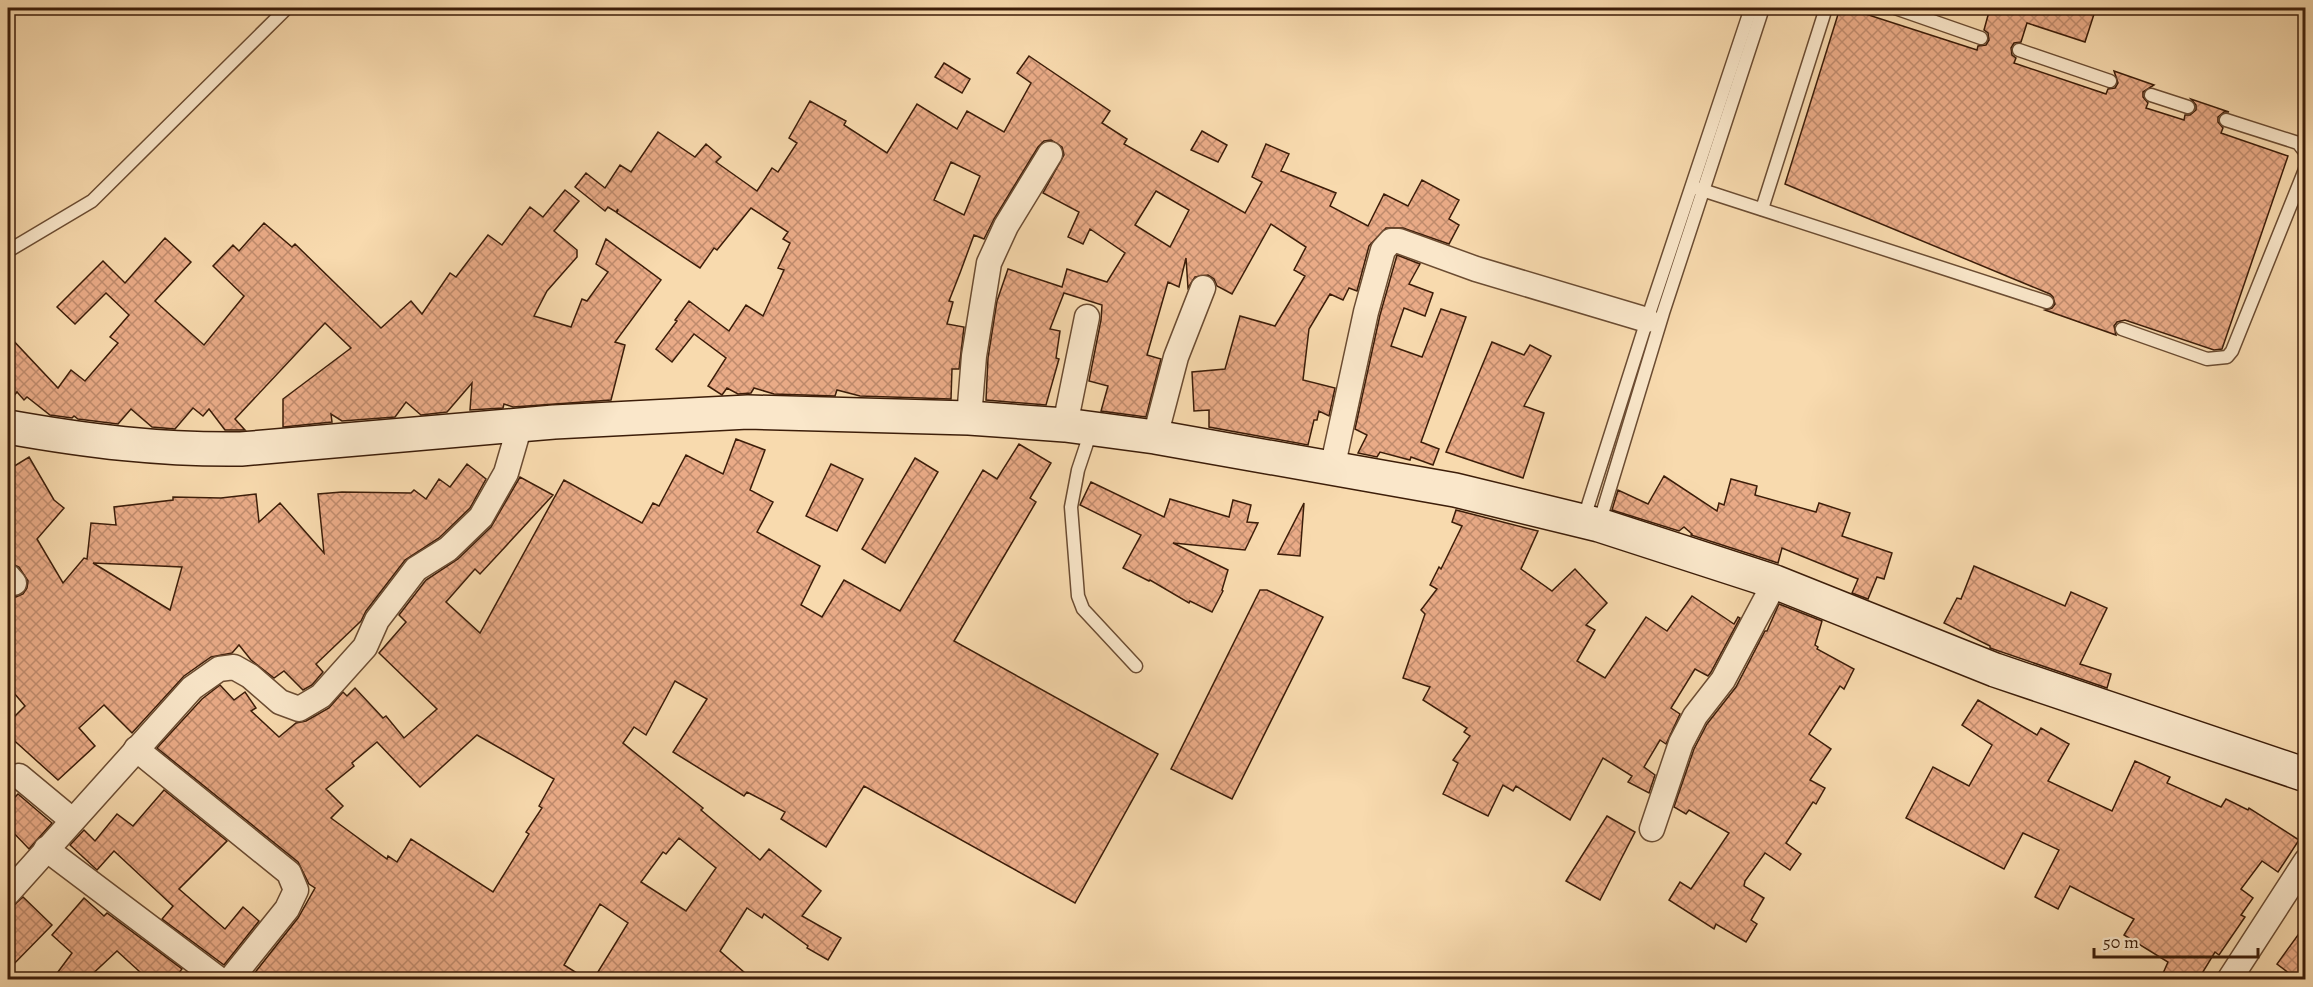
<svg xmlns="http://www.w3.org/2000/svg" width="2313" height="987" font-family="Alegreya,serif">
<defs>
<pattern id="building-cross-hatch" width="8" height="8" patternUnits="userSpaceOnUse" patternTransform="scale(1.5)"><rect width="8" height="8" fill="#eaab87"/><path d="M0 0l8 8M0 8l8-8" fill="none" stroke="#bf8b6d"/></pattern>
</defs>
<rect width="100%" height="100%" fill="#f8daae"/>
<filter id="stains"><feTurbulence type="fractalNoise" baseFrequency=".00333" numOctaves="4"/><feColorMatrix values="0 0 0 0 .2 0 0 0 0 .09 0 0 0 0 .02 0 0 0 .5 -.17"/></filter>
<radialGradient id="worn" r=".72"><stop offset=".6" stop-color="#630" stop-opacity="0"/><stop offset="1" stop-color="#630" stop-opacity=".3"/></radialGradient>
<!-- building -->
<g fill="url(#building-cross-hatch)" stroke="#3c1d09" stroke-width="1.5" fill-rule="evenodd">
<polygon points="1840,8 1847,8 1977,50 1978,46 1986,45 1989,40 1988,33 1984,30 1990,8 2096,8 2085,42 2027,23 2021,42 2014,43 2011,48 2012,55 2016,58 2014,63 2106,94 2108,89 2115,88 2118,83 2114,71 2154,85 2143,92 2143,97 2148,103 2146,108 2184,120 2185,115 2190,115 2196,110 2196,105 2191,99 2229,112 2224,112 2218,117 2218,122 2223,128 2221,133 2288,156 2222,349 2214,350 2125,320 2117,322 2114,326 2116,335 2045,310 2052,308 2055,304 2053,297 2050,294 1785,184"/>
<path d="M1029,56L1110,111L1102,123L1127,139L1124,144L1245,213L1262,182L1252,177L1266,144L1289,154L1281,171L1336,193L1330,206L1368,226L1384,194L1408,206L1422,180L1459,200L1449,219L1459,225L1449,244L1403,228H1386L1369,246L1357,291L1349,288L1343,300L1330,294L1309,329L1303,380L1335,388L1329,416L1319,411L1317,420H1314L1308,445L1209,427V410L1194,411L1192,372L1225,369L1240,316L1275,326L1305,276L1294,270L1306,247L1271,224L1232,294L1217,286L1214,279L1208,275L1195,277L1188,288L1186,258L1179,287L1168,282L1147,355L1161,359L1146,417L1101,411L1108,386L1089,381L1101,320L1102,305L1064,293L1050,329L1060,331L1056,358L1059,359L1046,405L986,400L988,358L997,301L1008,269L1062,287L1067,269L1107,282L1125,253L1090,229L1083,244L1068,237L1079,212L1043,193L1064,155L1062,147L1051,140L1044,141L1038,147L994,219L984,239L974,235L960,273L949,301L953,302L947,324L964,327L959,369H952L951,399L860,396L837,390L835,396L774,394L754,388L751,393L738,394L727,388L722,395L708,386L726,358L694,334L672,362L656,349L677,321L675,320L689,301L729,331L746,305L763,316L784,270L778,268L790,243L783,239L788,232L751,208L717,250L714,248L700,268L617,213L618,209L616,212L608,207L605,211L575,187L586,173L605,188L620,165L631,172L658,132L695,157L706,144L721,157L716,162L757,191L772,168L778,172L797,143L789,138L810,101L846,121L844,125L887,153L917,104L957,129L967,111L1004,132L1031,83L1017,73ZM951,162L980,176L964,215L934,200ZM1156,191L1189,210L1170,247L1135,225Z"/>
<polygon points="944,63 970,79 962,93 935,77"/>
<polygon points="1202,131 1227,145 1218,162 1191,150"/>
<polygon points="565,190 579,201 554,231 577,250 577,257 547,291 534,316 571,327 582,299 587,301 608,272 596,264 606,239 661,280 615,342 625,345 611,400 513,407 504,404 503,408 470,410 472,383 447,412 421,415 406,402 395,417 342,421 331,414 332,422 283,427 283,399 351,348 325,323 235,419 245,430 225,430 209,409 203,416 193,408 175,429 152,427 131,409 118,424 78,419 74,416 72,418 50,415 27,397 24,400 17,392 8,403 8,335 58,388 71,370 85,381 118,343 110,337 129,315 106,293 75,324 57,307 103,261 125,283 165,238 191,262 155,301 204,345 244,296 213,266 233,245 239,251 264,223 292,247 295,244 381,328 411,301 422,314 450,273 456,277 488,235 502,245 530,207 543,217"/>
<polygon points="1397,255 1420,264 1409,284 1433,293 1425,316 1404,308 1391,346 1422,357 1441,309 1466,317 1421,442 1439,449 1433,465 1411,457 1410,460 1380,452 1377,457 1358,453 1367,435 1355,429 1380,315"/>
<polygon points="1492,342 1524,355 1530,345 1551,356 1524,406 1544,413 1523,478 1446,452"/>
<path d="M736,439L765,450L750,490L773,502L757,532L820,566L801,605L822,617L844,580L900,611L983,470L997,479L1019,444L1051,463L1030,498L1036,502L954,641L1158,754L1075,903L864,786L826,847L781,819L785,812L747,792L744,796L673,752L707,699L675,681L646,735L634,727L623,743L703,808L701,810L760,860L769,849L821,891L802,916L841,938L828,960L807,948L808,946L764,914L762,918L747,908L720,951L753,980H593L628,923L600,904L564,965L588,980H249L298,918L315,888L309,884L298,862L157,748L202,699L220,685L234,700L245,692L256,708L251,711L279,737L296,723L306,721L329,708L343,692L347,696L355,688L383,718L386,716L404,738L437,709L379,653L406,622L399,615L426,580L458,559L491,527L520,477L553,495L480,574L475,569L446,602L480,633L564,480L642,523L653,503L659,506L686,455L723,474ZM477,735L554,779L539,806L542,808L526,832L529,834L493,892L411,839L397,862L388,856L387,859L331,818L343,806L326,789L354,766L352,763L377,742L420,787ZM679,838L716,868L686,911L641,882L663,852L666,854Z"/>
<path d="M29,457L54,500L64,508L37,539L63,583L84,558L87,559L91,523L116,525L114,507L173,500V497L221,498L256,494L259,522L280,503L324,553L318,494L342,492L411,493L414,490L426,499L439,479L450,487L467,464L486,479L470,508L439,538L405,560L366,611L361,621L316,664L323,672L312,685L303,690L284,671L274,678L251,660L239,645L232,653L211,657L184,676L132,733L104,705L79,728L95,746L58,780L8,735V723L25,706L8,686V595L16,597L23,594L27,588L28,581L19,567L8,562V470ZM93,563L182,567L170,610Z"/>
<polygon points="915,458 938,472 885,563 862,549"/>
<polygon points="831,464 863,479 837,531 806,516"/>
<polygon points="1664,476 1717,511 1719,503 1724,505 1731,479 1757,486 1755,495 1816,512 1819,503 1850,513 1842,536 1892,553 1884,579 1877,577 1868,599 1852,593 1858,579 1782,548 1778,563 1691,535 1692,534 1684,527 1679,531 1612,510 1618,490 1648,504"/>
<polygon points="1091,482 1164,517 1170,499 1229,517 1233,500 1251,505 1247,522 1258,523 1245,550 1173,543 1228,570 1222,590 1223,591 1212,612 1190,601 1189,603 1150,580 1149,581 1123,568 1141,535 1080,505"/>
<polygon points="1304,503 1300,556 1278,554"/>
<polygon points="1456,510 1538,531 1521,569 1552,591 1575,569 1607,603 1586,625 1595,630 1577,661 1605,678 1646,617 1667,631 1692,596 1734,624 1738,617 1740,618 1711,672 1708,676 1695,669 1671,708 1680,714 1666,744 1660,740 1644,767 1655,775 1649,793 1628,782 1632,776 1603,758 1570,820 1516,786 1513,791 1503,785 1488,816 1443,794 1458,763 1453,760 1470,736 1464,732 1467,728 1423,700 1430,687 1403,678 1425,614 1421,610 1437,589 1430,585 1439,567 1441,569 1462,526 1452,522"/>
<polygon points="1974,566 2065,606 2071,592 2107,608 2080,664 2111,674 2107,688 1990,648 1990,646 1944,623 1957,598 1961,599"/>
<polygon points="1260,590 1267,590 1323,617 1232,799 1171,769"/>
<polygon points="1779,604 1822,621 1815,645 1818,647 1817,649 1854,669 1844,689 1840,686 1809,734 1831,749 1810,780 1825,788 1816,804 1813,802 1786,843 1801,854 1790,870 1765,853 1745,881 1744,886 1764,898 1751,920 1757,924 1746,942 1716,924 1714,929 1669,900 1680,882 1691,889 1729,833 1689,810 1686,814 1674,807 1694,749 1707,724 1736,687 1765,631 1767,631"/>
<polygon points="1978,700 2037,735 2041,728 2069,744 2048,781 2112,811 2135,761 2170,777 2167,783 2221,807 2226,799 2248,810 2249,808 2299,840 2278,872 2262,861 2241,889 2253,898 2241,915 2245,917 2219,955 2215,952 2198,980 2160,980 2168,962 2124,935 2134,919 2070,886 2058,909 2035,897 2059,850 2023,833 2004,869 1906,818 1933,767 1969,786 1992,745 1962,725"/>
<polygon points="164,790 227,841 179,889 225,929 243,907 259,921 224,965 162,919 173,906 114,851 97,870 70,845 84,830 95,841 117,814 133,826"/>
<polygon points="18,794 52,823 29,849 8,827 8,804"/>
<polygon points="1607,816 1635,832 1600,900 1566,881"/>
<polygon points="23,897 52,925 8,970 8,907 13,906"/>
<polygon points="84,898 104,916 107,913 182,969 173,980 134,980 140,972 117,951 86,980 52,980 72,953 52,935"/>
<polygon points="2306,924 2306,980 2298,980 2277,964"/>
</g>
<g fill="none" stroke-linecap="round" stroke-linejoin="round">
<defs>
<g id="service">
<polyline points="1895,8 1981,38"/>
<polyline points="2019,50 2110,81"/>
<polyline points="2151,95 2188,107"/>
<polyline points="2226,120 2298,143 2305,152 2306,157"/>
<polyline points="1696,188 2047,302"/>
<polyline points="1762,209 1826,8"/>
<polyline points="8,251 92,201 287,8"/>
<polyline points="2122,329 2207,359 2227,357 2232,351 2306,167"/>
<polyline points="1091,431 1078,470 1071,507 1078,596 1083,609 1136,666"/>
<polyline points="1583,521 1647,320 1751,8"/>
<polyline points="1599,524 1663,313 1763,8"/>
</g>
<g id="minor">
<polyline points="969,418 974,356 989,263 1006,226 1050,154"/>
<polyline points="1065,425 1087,317"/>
<polyline points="1155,437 1176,357 1203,288"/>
<polyline points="1332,469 1366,312 1383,250 1391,241 1399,241 1476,269 1647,320"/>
<polyline points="8,576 14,583"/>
<polyline points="136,749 289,873 296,890 287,909 230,980"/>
<polyline points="19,776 72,820"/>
<polyline points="1652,829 1681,743 1695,716 1723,680 1775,582"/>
<polyline points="46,849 220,980"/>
<polyline points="8,893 192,688 219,669 234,667 250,676 280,702 299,709 321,696 365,647 377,620 416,569 448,549 481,517 506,473 520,425"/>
<polyline points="2229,980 2306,861"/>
</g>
<path id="secondary" d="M8,427C87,441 160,450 241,449L554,422L748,412L969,418L1065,425L1155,437L1455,490L1599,525L1775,582L1995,670L2306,775"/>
</defs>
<!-- service casing -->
<use href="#service" stroke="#6b4c32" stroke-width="15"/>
<!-- minor casing -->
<use href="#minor" stroke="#6b4c32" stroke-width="27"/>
<!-- secondary casing -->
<use href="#secondary" stroke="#3c1d09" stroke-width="36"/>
<!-- service -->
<use href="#service" stroke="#fae7ca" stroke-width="12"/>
<!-- minor -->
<use href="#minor" stroke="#fae7ca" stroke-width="24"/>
<!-- secondary -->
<use href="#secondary" stroke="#fae7ca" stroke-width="33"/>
</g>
<!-- margin -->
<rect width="2313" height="987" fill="none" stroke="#f8daae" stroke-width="30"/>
<rect x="9" y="9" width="2295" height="969" fill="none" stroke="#3c1d09" stroke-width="3"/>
<rect x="15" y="15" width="2283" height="957" fill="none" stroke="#3c1d09" stroke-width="1.5"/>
<!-- scale -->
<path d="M2094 948v9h164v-9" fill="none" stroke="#3c1d09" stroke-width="3"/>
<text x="2103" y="948" font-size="18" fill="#3c1d09" stroke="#fae7ca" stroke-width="4.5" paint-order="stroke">50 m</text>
<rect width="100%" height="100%" filter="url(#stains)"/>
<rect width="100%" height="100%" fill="url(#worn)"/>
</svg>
